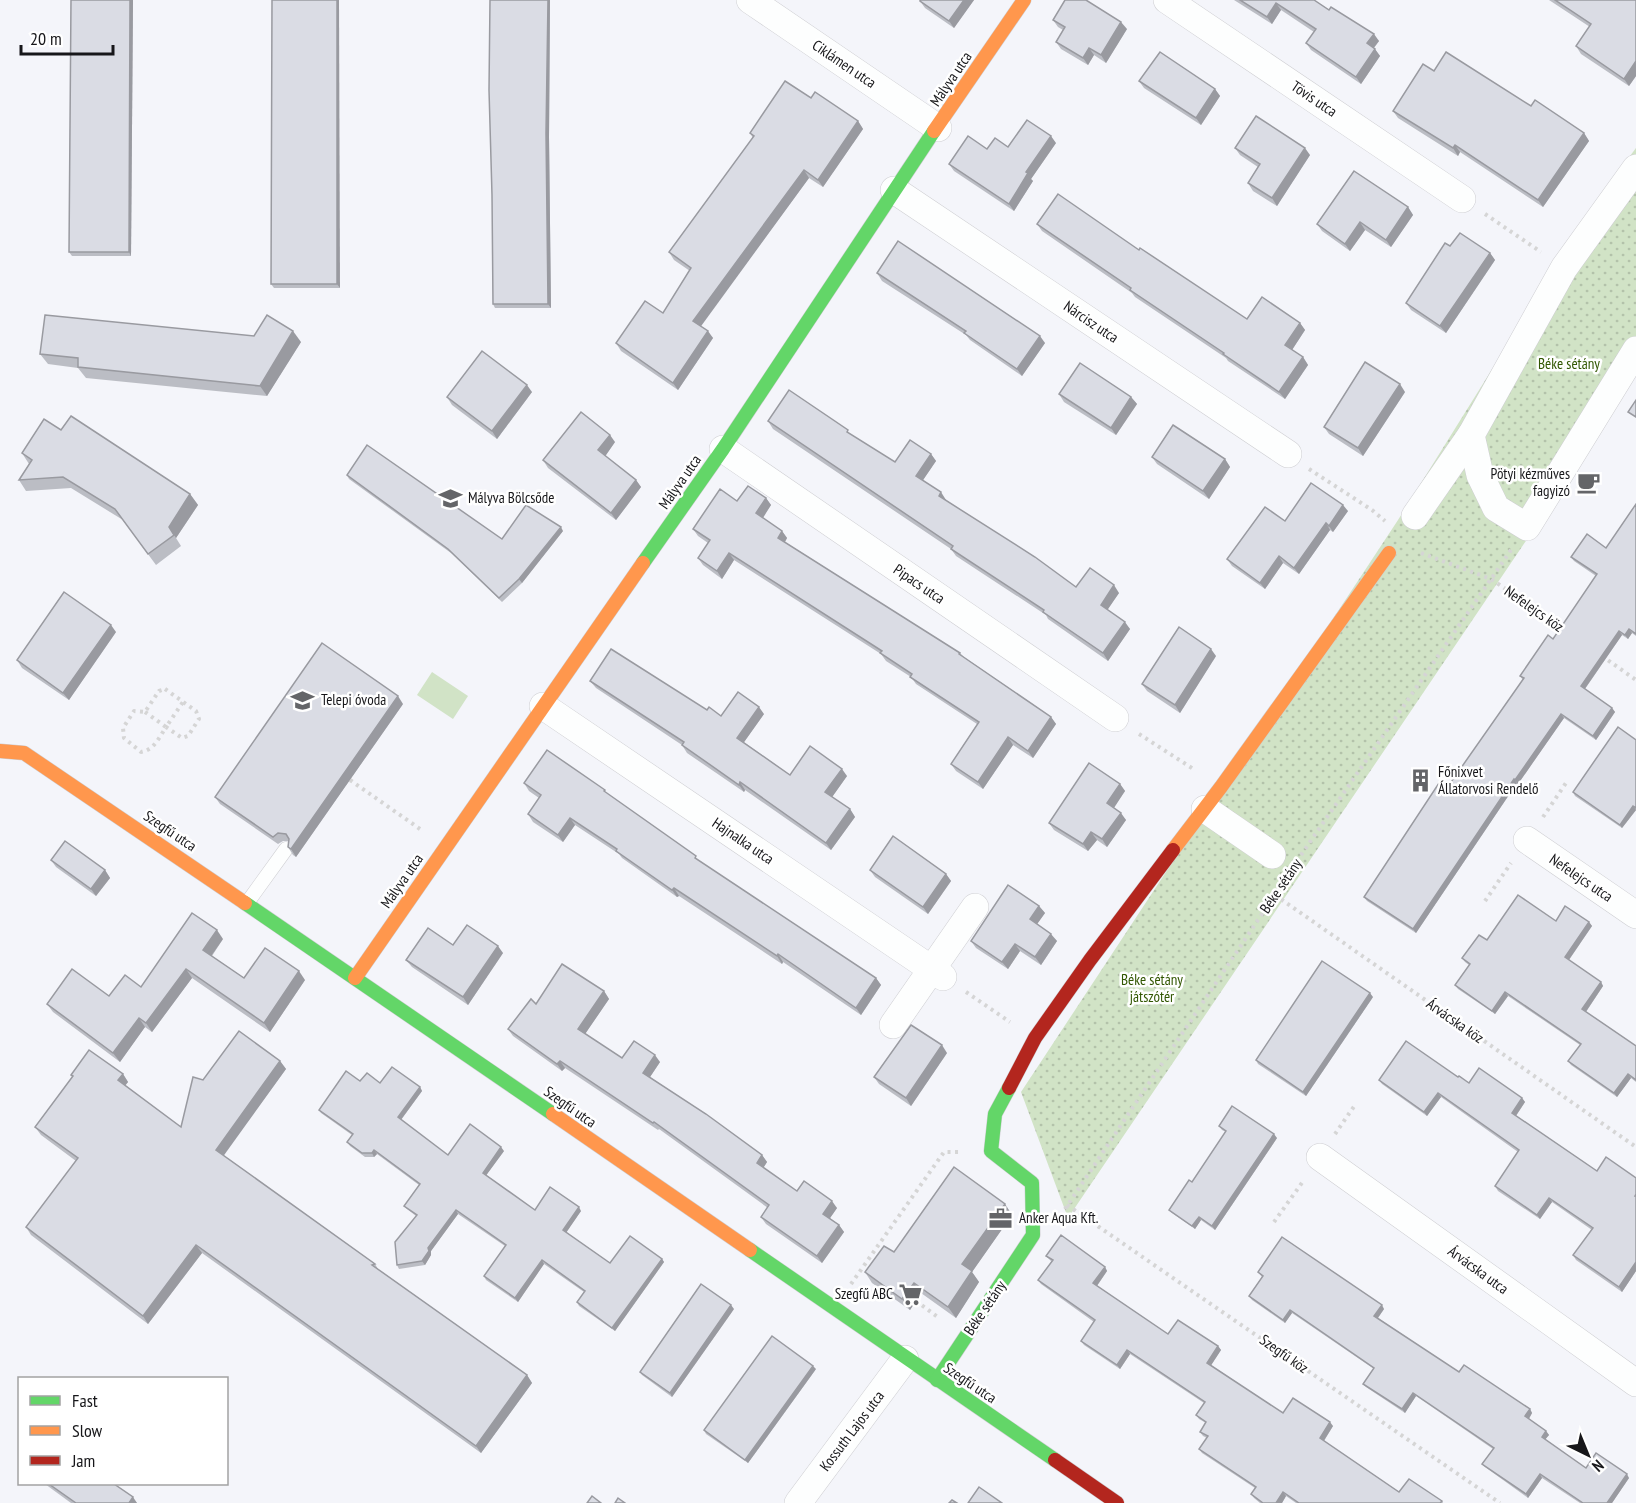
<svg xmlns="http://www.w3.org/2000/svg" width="1636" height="1503" font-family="'PT Sans Narrow',sans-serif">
<defs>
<pattern id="park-dots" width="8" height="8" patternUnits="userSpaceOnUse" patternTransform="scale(1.5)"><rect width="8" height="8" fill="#d1e3c6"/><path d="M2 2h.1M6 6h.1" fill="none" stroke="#b3c2aa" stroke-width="1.8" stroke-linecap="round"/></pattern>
</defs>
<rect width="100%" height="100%" fill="#f4f5fa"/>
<!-- grass -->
<polygon fill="#d1e3c6" points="432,672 468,696 453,719 417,695"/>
<!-- park -->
<polygon fill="url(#park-dots)" points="1636,148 1636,375 1532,532 1068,1218 1021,1092 1398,520 1600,196"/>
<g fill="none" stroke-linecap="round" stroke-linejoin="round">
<defs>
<polyline id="lane" points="247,903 286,849"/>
<g id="street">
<polyline points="750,0 938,128"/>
<polyline points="1167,0 1462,199"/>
<polyline points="1636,168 1564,268 1471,435 1480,475 1496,508 1527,527 1636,350"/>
<polyline points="894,190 1288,454"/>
<polyline points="723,449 1115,718"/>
<polyline points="1415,516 1471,435"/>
<polyline points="543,706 943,977"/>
<polyline points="1205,809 1272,855"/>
<polyline points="1527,840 1636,915"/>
<polyline points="893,1025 975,907"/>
<polyline points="1320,1157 1636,1383"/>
<polyline points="798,1503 905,1359"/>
</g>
<g id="fast">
<polyline points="643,563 723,449 934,131"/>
<polyline points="245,903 553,1114"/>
<polyline points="750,1250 1055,1460"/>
<polyline points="937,1380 1033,1235 1032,1183 991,1151 995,1114 1009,1088"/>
</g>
<g id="slow">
<polyline points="934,131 1024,0"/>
<polyline points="0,751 24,753 245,903"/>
<polyline points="1173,850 1221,787 1389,553"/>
<polyline points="355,978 643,563"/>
<polyline points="553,1114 750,1250"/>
</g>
<g id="jam">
<polyline points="1009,1088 1035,1038 1090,960 1173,850"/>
<polyline points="1055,1460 1117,1503"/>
</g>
</defs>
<!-- lane casing -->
<use href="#lane" stroke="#ceced2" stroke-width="15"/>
<!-- street casing -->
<use href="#street" stroke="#ceced2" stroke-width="28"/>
<!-- fast casing -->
<use href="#fast" stroke="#ceced2" stroke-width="15"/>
<!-- slow casing -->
<use href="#slow" stroke="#ceced2" stroke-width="15"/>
<!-- jam casing -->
<use href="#jam" stroke="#ceced2" stroke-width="15"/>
<!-- path -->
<g stroke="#d5d5d5" stroke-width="4" stroke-dasharray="3 4.5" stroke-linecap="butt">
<polyline points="1485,214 1541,252"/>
<polyline points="1309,469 1372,510 1385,521"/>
<polyline points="1421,553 1491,579 1564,629"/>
<polyline points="1602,656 1636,680"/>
<path d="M165,689L196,711L199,719L188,736L182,738L166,727C159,738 154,750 141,752L124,738L123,728L134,711L145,712L159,691Z"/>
<polyline points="145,712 166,727 183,702"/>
<polyline points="1139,734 1195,770"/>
<polyline points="350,780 420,829"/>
<polyline points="1543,817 1568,780"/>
<polyline points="1301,855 1511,550"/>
<polyline points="1275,895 1636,1147"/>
<polyline points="1485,901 1511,863"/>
<polyline points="966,992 1010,1022"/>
<polyline points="1335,1134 1355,1105"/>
<polyline points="1067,1205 1500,1503"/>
<polyline points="1065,1209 1284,881"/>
<polyline points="1274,1222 1304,1180"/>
<polyline points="851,1284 944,1152 962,1152"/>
<polyline points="916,1301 939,1318"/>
</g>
<!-- lane -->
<use href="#lane" stroke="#fdfefe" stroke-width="14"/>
<!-- street -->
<use href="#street" stroke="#fdfefe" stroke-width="27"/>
<!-- fast -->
<use href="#fast" stroke="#63d668" stroke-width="14"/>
<!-- slow -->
<use href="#slow" stroke="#ff974d" stroke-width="14"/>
<!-- jam -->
<use href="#jam" stroke="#b3261e" stroke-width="14"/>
</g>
<!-- wall -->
<g fill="#bbbdc4">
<polygon points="71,0 133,0 131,256 72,256 69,252"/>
<polygon points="272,0 340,288 274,288 271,284"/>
<polygon points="490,0 550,0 549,137 551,308 495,308 493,304"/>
<polygon points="920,0 974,0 954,28 925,8 920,1"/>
<polygon points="1234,0 1314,0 1379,41 1374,48 1380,56 1361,84 1311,50 1306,43 1314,32 1281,10 1272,24"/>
<polygon points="1549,0 1636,0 1636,76 1629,86 1581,54 1576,46 1590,27"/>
<polygon points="1053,20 1127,29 1106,63 1094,55 1088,65 1061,49 1056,42 1063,30 1058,27"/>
<polygon points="1434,71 1531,106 1584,133 1589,141 1543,207 1460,152 1458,156 1398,118 1393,111"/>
<polygon points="1139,81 1215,89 1220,96 1201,125 1144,88"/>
<polygon points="811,98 858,121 863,129 823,187 809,178 700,326 713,338 678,390 621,351 616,343 663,313 690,271 674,260 669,252 753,138 750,133"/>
<polygon points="1056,143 1031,179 1033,181 1014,211 954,171 949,164 987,149"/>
<polygon points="1235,148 1310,155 1277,206 1253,191 1248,183 1258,167 1240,155"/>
<polygon points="1408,207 1413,215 1391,247 1365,230 1350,251 1322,231 1317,224"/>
<polygon points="1037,224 1139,250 1247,319 1300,323 1305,330 1292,350 1303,357 1308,365 1285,399 1228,361 1226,358 1135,297 1132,293 1042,231"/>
<polygon points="1450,246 1490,253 1495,260 1446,333 1411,310 1406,303"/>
<polygon points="877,273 1045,343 1022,376 970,340 966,335 882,281"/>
<polygon points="301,342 267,396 86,378 78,368 48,364 40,354"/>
<polygon points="532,392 497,439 452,405 447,397"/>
<polygon points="1405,392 1363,456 1329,434 1324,427"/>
<polygon points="1059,394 1131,397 1137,404 1116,435 1064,402"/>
<polygon points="768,421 852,435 895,462 931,454 936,461 923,480 946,500 1076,587 1119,593 1107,610 1130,629 1108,661 1048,619 1046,615 956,556 951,549 773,429"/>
<polygon points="61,430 190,494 198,505 176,538 181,546 156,565 123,520 71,488 26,491 19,480 29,464 22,453"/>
<polygon points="615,442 605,456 636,480 641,487 616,520 548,468 543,460"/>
<polygon points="1152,457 1225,459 1230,467 1209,499 1157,464"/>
<polygon points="347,475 502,539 563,531 522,583 502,602 451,553 349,479"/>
<polygon points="766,498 771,505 762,518 782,531 787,538 785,542 960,653 964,657 1051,717 1056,724 1033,758 1013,745 983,789 956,771 951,764 977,724 916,684 911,677 886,661 881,654 734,560 722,579 703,565 698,558 708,543 698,536 693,529 737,501"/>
<polygon points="1636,504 1636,636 1632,633 1628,639 1622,635 1585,689 1612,708 1615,712 1596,740 1564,718 1518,784 1517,783 1416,933 1367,901 1364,897 1449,785 1523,680 1520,676 1553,639 1596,576 1574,561 1571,557 1606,548"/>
<polygon points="1348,511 1333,532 1330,530 1299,574 1283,563 1265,589 1232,566 1227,559 1285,521"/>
<polygon points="116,632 69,700 22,668 17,660"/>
<polygon points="1216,656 1180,713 1147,691 1142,684"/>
<polygon points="590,681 707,710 721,716 764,714 744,742 790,775 847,776 832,797 850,809 855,817 831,850 745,790 744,792 687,753 682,745 596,688"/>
<polygon points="403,704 296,857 293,855 288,847 289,841 283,841 278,844 220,804 215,797"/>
<polygon points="1636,740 1636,810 1622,828 1575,796 1573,792"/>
<polygon points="524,783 608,794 700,862 876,978 881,985 861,1015 783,962 782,964 679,896 677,897 622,858 619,854 575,825 563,842 533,822 528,814 539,798 529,791"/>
<polygon points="1120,784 1125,791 1113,808 1126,820 1107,847 1097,840 1088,851 1054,830 1049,823"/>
<polygon points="51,860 105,870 110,878 96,896 56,867"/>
<polygon points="870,870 946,874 951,881 928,914 875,877"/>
<polygon points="1039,906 1045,913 1037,924 1057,941 1041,965 1020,951 1008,969 976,948 971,941"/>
<polygon points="1556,921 1589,922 1592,926 1569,960 1601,982 1603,986 1586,1012 1636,1046 1636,1082 1631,1078 1617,1097 1571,1065 1568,1061 1580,1045 1508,996 1495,1014 1458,989 1455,985 1469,965 1465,962 1462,958 1487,940"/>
<polygon points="223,939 212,956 244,978 305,980 270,1032 192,978 152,1032 145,1027 120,1062 53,1012 47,1004 109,996 141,987"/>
<polygon points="453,945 503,953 468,1005 412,967 406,960"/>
<polygon points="604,991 609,999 585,1034 622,1058 660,1062 650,1077 762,1155 767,1162 763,1168 797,1191 837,1208 830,1218 839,1225 844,1232 822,1263 766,1224 761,1217 768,1208 659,1129 658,1130 565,1068 562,1071 513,1036 508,1029 536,1004"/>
<polygon points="1373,997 1306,1096 1258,1064 1256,1060"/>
<polygon points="947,1053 911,1106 879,1084 874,1077"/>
<polygon points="280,1061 286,1069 223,1155 375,1264 378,1269 527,1375 532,1383 481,1453 202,1253 148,1324 31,1235 26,1227 76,1161 41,1135 35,1127 72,1077 71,1075 123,1074 128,1082 125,1086 181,1127 203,1080"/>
<polygon points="1458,1077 1469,1083 1522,1098 1525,1102 1516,1116 1597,1171 1636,1178 1636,1271 1622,1292 1576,1260 1573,1255 1592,1230 1552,1202 1540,1219 1498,1191 1495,1186 1518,1152 1441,1097 1427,1116 1382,1084 1379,1080"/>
<polygon points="380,1083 420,1087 422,1091 401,1120 448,1155 504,1151 486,1175 535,1210 581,1211 566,1232 610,1263 662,1259 664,1262 615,1331 579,1306 577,1302 584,1292 544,1264 518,1302 486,1280 484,1276 505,1246 458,1214 431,1251 431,1255 425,1265 399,1269 397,1265 416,1216 407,1209 404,1206 419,1185 377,1154 374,1157 365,1157 350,1146 347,1142 352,1135 321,1113 319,1110"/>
<polygon points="1219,1126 1277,1138 1215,1230 1201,1220 1195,1229 1172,1213 1169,1210 1192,1182 1226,1132 1222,1130"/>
<polygon points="1005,1204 1012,1215 972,1272 979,1282 956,1318 921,1293 910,1310 872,1283 865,1272 894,1252"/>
<polygon points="1046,1256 1105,1267 1107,1271 1097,1286 1168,1334 1218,1346 1221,1350 1211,1365 1283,1413 1333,1426 1324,1441 1399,1492 1442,1501 1443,1503 1296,1503 1286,1496 1282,1503 1260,1503 1254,1498 1251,1494 1255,1488 1202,1453 1199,1449 1207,1438 1203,1436 1200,1432 1206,1423 1199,1419 1196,1415 1204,1403 1130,1354 1120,1369 1084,1345 1081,1341 1094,1322 1041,1284 1038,1280 1052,1262"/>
<polygon points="1258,1272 1384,1309 1378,1318 1459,1372 1530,1409 1532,1413 1529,1419 1546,1431 1549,1435 1545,1439 1586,1468 1629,1478 1612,1503 1580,1503 1542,1478 1528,1498 1485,1467 1482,1464 1493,1449 1416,1396 1405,1413 1366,1387 1363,1384 1374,1369 1292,1313 1285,1323 1252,1300 1249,1296 1262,1277"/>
<polygon points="734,1309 672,1397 642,1375 640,1372"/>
<polygon points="816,1369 748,1463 706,1434 704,1430"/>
<polygon points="45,1484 114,1484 137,1503 71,1503"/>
</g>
<!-- shaded-wall -->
<g fill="#999aa0">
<polygon points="130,0 133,0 131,256 129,252"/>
<polygon points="337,0 339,0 340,288 337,284"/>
<polygon points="548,0 550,0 549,137 551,308 548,304 546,133"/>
<polygon points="964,0 974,0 954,28 949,21"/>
<polygon points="1276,3 1281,10 1272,24 1267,17"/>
<polygon points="1121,22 1127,29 1106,63 1101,55"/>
<polygon points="1374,34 1379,41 1372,50 1367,43"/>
<polygon points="1089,48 1094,55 1088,65 1083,58"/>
<polygon points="1375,49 1380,56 1361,84 1356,77"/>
<polygon points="1636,61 1636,76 1629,86 1624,79"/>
<polygon points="1215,89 1220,96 1201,125 1196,118"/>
<polygon points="858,121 863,129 823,187 818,180"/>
<polygon points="1584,133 1589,141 1543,207 1538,200"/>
<polygon points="1051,136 1056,143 1031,179 1033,181 1014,211 1009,204 1026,172"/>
<polygon points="1455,145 1460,152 1458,156 1453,148"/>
<polygon points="1305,148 1310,155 1277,206 1272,198"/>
<polygon points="804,170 809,178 699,329 693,321"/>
<polygon points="1408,207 1413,215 1391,247 1386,240"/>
<polygon points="1360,222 1365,230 1350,251 1345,244"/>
<polygon points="1490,253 1495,260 1446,333 1440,326"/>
<polygon points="1300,323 1305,330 1290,353 1285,345"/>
<polygon points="293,331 301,342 267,396 260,386"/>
<polygon points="708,331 713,338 678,390 673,383"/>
<polygon points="1040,336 1045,343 1022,376 1017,369"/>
<polygon points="1303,357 1308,365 1285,399 1279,392"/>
<polygon points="1400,384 1405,392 1363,456 1358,448"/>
<polygon points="527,385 532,392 497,439 492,431"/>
<polygon points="1131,397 1137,404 1116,435 1111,428"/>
<polygon points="610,435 615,442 604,458 598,450"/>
<polygon points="931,454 936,461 921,483 916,476"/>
<polygon points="1225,459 1230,467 1209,499 1203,491"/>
<polygon points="636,480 641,487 616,520 611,513"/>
<polygon points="941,492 946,500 944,503 939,496"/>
<polygon points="190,494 198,505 176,538 169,527"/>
<polygon points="766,498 771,505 761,521 756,513"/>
<polygon points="1343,505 1348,511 1333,532 1329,526"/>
<polygon points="1326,523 1330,530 1299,574 1294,568"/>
<polygon points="561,527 563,531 522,583 519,579"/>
<polygon points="782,531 787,538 783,545 778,538"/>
<polygon points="729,553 734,560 722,579 717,571"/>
<polygon points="1279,556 1283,563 1265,589 1260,583"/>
<polygon points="1114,585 1119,593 1106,612 1101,605"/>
<polygon points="1125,622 1130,629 1108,661 1103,653"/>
<polygon points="111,625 116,632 69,700 63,693"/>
<polygon points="1629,629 1632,633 1628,639 1625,635"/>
<polygon points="1619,631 1622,635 1584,690 1581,686"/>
<polygon points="1211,649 1216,656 1180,713 1175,705"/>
<polygon points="398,696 403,704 296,857 291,849"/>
<polygon points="759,707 764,714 742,745 737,738"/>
<polygon points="1612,708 1615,712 1596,740 1593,736"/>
<polygon points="1561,714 1564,718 1518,784 1515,780"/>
<polygon points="1051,717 1056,724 1033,758 1028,751"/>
<polygon points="1008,737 1013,745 983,789 978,782"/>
<polygon points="842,769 847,776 830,800 825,792"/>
<polygon points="1514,779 1517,783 1416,933 1413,929"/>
<polygon points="740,782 745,790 744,792 739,785"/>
<polygon points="1120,784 1125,791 1112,811 1107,803"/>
<polygon points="1633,806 1636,810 1622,828 1620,825"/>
<polygon points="850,809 855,817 831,850 826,843"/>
<polygon points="1121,813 1126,820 1107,847 1102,839"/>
<polygon points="570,818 575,825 563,842 558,835"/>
<polygon points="1091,832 1097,840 1088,851 1083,844"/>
<polygon points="105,870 110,878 96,896 91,889"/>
<polygon points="946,874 951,881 928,914 923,907"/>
<polygon points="674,888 679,896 677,897 672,890"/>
<polygon points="1039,906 1045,913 1035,927 1030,919"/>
<polygon points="1589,922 1592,926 1568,961 1565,957"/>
<polygon points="217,930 223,939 209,959 203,950"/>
<polygon points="1051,934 1057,941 1041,965 1035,957"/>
<polygon points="1015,944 1020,951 1008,969 1002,962"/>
<polygon points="498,946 503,953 468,1005 463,997"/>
<polygon points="778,954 783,962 782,964 777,956"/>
<polygon points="186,969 192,978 152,1032 146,1023"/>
<polygon points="299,971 305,980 270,1032 264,1023"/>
<polygon points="876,978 881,985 861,1015 856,1008"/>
<polygon points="1601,982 1603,986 1585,1013 1582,1009"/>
<polygon points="604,991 609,999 583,1037 578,1029"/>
<polygon points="1505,992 1508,996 1495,1014 1492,1011"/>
<polygon points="1370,993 1373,997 1306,1096 1303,1092"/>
<polygon points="139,1018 145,1027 120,1062 113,1053"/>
<polygon points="942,1045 947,1053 911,1106 906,1098"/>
<polygon points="655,1055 660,1062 648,1080 643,1073"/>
<polygon points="280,1061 286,1069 222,1158 216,1150"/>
<polygon points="560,1061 565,1068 562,1071 557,1064"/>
<polygon points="123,1074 128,1082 123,1088 118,1080"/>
<polygon points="1628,1074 1631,1078 1617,1097 1614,1093"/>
<polygon points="420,1087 422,1091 400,1121 398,1117"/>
<polygon points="1438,1093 1441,1097 1427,1116 1424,1112"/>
<polygon points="1522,1098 1525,1102 1515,1117 1512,1113"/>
<polygon points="1274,1134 1277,1138 1215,1230 1212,1226"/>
<polygon points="501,1147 504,1151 485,1177 483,1173"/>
<polygon points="374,1150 377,1154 374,1157 372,1153"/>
<polygon points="762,1155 767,1162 762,1170 757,1163"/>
<polygon points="1549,1198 1552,1202 1540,1219 1537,1215"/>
<polygon points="832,1201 837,1208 828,1221 823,1214"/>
<polygon points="1005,1204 1012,1215 972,1272 979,1282 956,1318 948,1307 962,1264"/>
<polygon points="579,1207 581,1211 566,1233 563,1230"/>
<polygon points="456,1210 458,1214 431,1251 431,1255 425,1265 422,1261 428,1248"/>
<polygon points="1199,1217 1201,1220 1195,1229 1192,1226"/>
<polygon points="839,1225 844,1232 822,1263 817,1256"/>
<polygon points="196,1245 202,1253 148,1324 143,1316"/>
<polygon points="662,1259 664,1262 615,1331 612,1328"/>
<polygon points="542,1260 544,1264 518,1302 515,1298"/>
<polygon points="1636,1262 1636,1271 1622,1292 1619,1287"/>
<polygon points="1105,1267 1107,1271 1096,1287 1093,1283"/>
<polygon points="914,1283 921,1293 910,1310 902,1299"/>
<polygon points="731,1305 734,1309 672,1397 670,1393"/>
<polygon points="1382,1305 1384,1309 1377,1319 1374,1316"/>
<polygon points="1290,1310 1292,1313 1285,1323 1283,1320"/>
<polygon points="1218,1346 1221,1350 1210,1367 1207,1363"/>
<polygon points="1127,1350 1130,1354 1120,1369 1117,1365"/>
<polygon points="813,1366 816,1369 748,1463 745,1460"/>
<polygon points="527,1375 532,1383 481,1453 476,1446"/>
<polygon points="1413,1393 1416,1396 1405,1413 1402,1409"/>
<polygon points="1530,1409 1532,1413 1528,1420 1525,1416"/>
<polygon points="1330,1422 1333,1426 1323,1442 1320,1438"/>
<polygon points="1546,1431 1549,1435 1544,1441 1542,1437"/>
<polygon points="1540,1474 1542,1478 1528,1498 1526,1494"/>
<polygon points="1627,1474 1629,1478 1612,1503 1607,1503"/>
<polygon points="1283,1492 1286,1496 1282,1503 1276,1503"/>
<polygon points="133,1497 137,1503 129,1503"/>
</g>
<!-- building -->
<g fill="#dadce4" stroke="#999aa0" stroke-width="1.5">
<polygon points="71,0 130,0 129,252 69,252"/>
<polygon points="272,0 337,0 337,284 271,284"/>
<polygon points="490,0 548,0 546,133 548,304 493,304 492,195 489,90"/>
<polygon points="920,0 964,0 949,21 920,1"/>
<polygon points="1065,0 1086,0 1121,22 1101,55 1089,48 1083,58 1056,42 1065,27 1053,20"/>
<polygon points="1240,0 1314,0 1329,10 1331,7 1374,34 1367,43 1375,49 1356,77 1306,43 1316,29 1276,3 1267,17"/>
<polygon points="1555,0 1636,0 1636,61 1624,79 1576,46 1591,24"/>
<polygon points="1160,52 1215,89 1196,118 1139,81"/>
<polygon points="1446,52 1531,106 1535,100 1584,133 1538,200 1455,145 1453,148 1393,111 1423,64 1434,71"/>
<polygon points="785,81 811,98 815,92 858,121 818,180 804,170 693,321 708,331 673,383 616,343 645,301 663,313 691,268 669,252 754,136 750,133"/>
<polygon points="1256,116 1305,148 1272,198 1248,183 1260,164 1235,148"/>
<polygon points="1027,120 1051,136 1026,172 1028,173 1009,204 949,164 968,136 987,149 995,138 1008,147"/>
<polygon points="1354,171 1408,207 1386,240 1360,222 1345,244 1317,224"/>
<polygon points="1058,194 1139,250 1140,248 1247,319 1262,297 1300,323 1285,345 1303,357 1279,392 1223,354 1224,353 1130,290 1131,288 1037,224"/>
<polygon points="1460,233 1490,253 1440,326 1406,303 1445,243 1450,246"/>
<polygon points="898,241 1040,336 1017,369 964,333 966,331 877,273"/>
<polygon points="45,315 254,336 267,315 293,331 260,386 78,367 78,358 40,354"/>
<polygon points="482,351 527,385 492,431 447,397"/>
<polygon points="1365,362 1400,384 1358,448 1324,427"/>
<polygon points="1080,363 1131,397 1111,428 1059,394"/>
<polygon points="789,390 848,430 847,432 895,462 910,440 931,454 916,476 941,492 939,496 1035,557 1076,587 1090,568 1114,585 1101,605 1125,622 1103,653 1043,612 1044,610 951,549 953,546 768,421"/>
<polygon points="1636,400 1636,417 1628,412"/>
<polygon points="581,412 610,435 598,450 636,480 611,513 543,460"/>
<polygon points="71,416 190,494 169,527 174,535 148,554 115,509 63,477 19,480 32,460 22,453 44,419 61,430"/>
<polygon points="1173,425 1225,459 1203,491 1152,457"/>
<polygon points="367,445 502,539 526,505 561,527 519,579 499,598 448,549 347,475"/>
<polygon points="1311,483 1343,505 1329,526 1326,523 1294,568 1279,556 1260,583 1227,559 1265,507 1285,521"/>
<polygon points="748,486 766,498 756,513 782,531 778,538 960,653 959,654 1051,717 1028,751 1008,737 978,782 951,764 979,722 910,677 912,674 880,653 882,651 729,553 717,571 698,558 710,540 693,529 720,489 737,501"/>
<polygon points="1636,504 1636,634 1629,629 1625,635 1619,631 1581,686 1612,708 1593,736 1561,714 1515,780 1514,779 1413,929 1364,897 1441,780 1449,785 1524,678 1520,676 1548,635 1553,639 1597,574 1571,557 1587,534 1606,548"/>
<polygon points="64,592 111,625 63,693 17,660"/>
<polygon points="1179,627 1211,649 1175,705 1142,684"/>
<polygon points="322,643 398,696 291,849 288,847 289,839 286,834 278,833 273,837 215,797"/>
<polygon points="611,649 707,710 709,707 721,716 738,692 759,707 737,738 790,775 810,746 842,769 825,792 850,809 826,843 740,782 739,785 682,745 684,742 590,681"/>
<polygon points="1618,727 1636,740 1636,808 1633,806 1620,825 1573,792"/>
<polygon points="547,750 605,790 604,791 696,856 695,858 876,978 856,1008 778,954 777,956 674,888 672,890 616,851 617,849 570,818 558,835 528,814 541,795 524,783"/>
<polygon points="1089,763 1120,784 1107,803 1121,813 1102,839 1091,832 1083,844 1049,823"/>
<polygon points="893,836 946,874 923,907 870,870"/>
<polygon points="65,841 105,870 91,889 51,860"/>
<polygon points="1008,885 1039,906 1030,919 1051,934 1035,957 1015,944 1002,962 971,941"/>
<polygon points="1518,895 1556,921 1565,906 1589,922 1565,957 1601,982 1582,1009 1636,1046 1636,1080 1628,1074 1614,1093 1568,1061 1581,1044 1505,992 1492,1011 1455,985 1470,964 1462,958 1479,935 1487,940"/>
<polygon points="192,913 217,930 203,950 244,978 265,948 299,971 264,1023 186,969 146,1023 139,1018 113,1053 47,1004 72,969 109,996 125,975 141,987"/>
<polygon points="467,925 498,946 463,997 406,960 428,928 453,945"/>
<polygon points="1322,961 1370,993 1303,1092 1256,1060"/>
<polygon points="562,964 604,991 578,1029 622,1058 634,1041 655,1055 643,1073 706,1114 762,1155 757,1163 797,1191 804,1181 832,1201 823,1214 839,1225 817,1256 761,1217 769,1205 654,1122 653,1123 560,1061 557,1064 508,1029 531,999 536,1004"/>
<polygon points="911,1025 942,1045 906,1098 874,1077"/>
<polygon points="239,1031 280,1061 216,1150 375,1264 372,1265 527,1375 476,1446 196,1245 143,1316 26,1227 78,1158 35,1127 73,1076 71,1075 89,1050 123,1074 118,1080 181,1127 193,1077 203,1080"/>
<polygon points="1406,1041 1458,1077 1459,1076 1469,1083 1479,1068 1522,1098 1512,1113 1597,1171 1606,1157 1636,1178 1636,1194 1635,1196 1636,1196 1636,1262 1619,1287 1573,1255 1593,1228 1549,1198 1537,1215 1495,1186 1519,1150 1438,1093 1424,1112 1379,1080"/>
<polygon points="392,1067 420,1087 398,1117 448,1155 470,1124 501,1147 483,1173 535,1210 550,1187 579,1207 563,1230 610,1263 630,1236 662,1259 612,1328 577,1302 585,1291 542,1260 515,1298 484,1276 506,1245 456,1210 428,1248 429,1251 422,1261 397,1265 395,1242 417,1215 404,1206 420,1184 374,1150 372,1153 362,1153 347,1142 353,1134 319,1110 346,1071 360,1081 367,1073 380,1083"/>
<polygon points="1232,1106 1274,1134 1212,1226 1199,1217 1192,1226 1169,1210 1189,1180 1192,1182 1226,1131 1219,1126"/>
<polygon points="954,1167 1005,1204 962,1264 972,1271 948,1307 914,1283 902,1299 865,1272 884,1246 894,1252"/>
<polygon points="1061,1235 1105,1267 1093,1283 1168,1334 1178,1320 1218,1346 1207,1363 1283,1413 1293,1398 1330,1422 1320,1438 1399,1492 1409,1479 1442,1501 1440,1503 1299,1503 1283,1492 1276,1503 1263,1503 1251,1494 1256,1487 1199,1449 1208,1436 1200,1432 1206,1422 1196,1415 1205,1402 1127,1350 1117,1365 1081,1341 1095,1320 1038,1280 1053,1260 1046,1256"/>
<polygon points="1282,1237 1382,1305 1374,1316 1459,1372 1464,1365 1530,1409 1525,1416 1546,1431 1542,1437 1586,1468 1596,1453 1627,1474 1607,1503 1583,1503 1540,1474 1526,1494 1482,1464 1494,1448 1413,1393 1402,1409 1363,1384 1374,1368 1290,1310 1283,1320 1249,1296 1263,1276 1258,1272"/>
<polygon points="701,1284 731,1305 670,1393 640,1372"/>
<polygon points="772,1336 813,1366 745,1460 704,1430"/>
<polygon points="49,1484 114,1484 133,1497 129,1503 76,1503"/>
<polygon points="979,1487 1002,1503 968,1503"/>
<polygon points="592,1496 601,1503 587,1503"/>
<polygon points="618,1498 625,1503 615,1503"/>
<polygon points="952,1500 957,1503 949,1503"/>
</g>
<!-- icons -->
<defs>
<symbol id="cafe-bare" viewBox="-9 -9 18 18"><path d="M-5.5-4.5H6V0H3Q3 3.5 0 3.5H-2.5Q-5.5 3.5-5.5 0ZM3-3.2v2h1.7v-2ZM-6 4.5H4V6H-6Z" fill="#646568" stroke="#fff" stroke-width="2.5" paint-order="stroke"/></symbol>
<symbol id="school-bare" viewBox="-9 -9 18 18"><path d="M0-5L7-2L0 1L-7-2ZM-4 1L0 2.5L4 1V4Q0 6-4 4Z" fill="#646568" stroke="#fff" stroke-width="2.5" paint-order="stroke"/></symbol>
<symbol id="building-bare" viewBox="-9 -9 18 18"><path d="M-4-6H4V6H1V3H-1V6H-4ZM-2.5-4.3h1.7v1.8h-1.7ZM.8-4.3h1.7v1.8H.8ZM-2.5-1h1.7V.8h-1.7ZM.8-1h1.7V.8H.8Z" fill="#646568" stroke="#fff" stroke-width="2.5" paint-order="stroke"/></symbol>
<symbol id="office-bare" viewBox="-9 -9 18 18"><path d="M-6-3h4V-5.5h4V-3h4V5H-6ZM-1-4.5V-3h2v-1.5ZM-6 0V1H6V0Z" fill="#646568" stroke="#fff" stroke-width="2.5" paint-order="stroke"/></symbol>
<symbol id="supermarket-bare" viewBox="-9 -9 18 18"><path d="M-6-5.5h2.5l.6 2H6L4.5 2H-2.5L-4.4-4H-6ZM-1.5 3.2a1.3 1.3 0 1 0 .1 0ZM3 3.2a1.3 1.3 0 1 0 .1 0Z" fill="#646568" stroke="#fff" stroke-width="2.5" paint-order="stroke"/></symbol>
</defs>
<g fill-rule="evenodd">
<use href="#cafe-bare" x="1572" y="466" width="33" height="33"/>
<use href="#school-bare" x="434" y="482" width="33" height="33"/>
<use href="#school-bare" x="286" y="684" width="33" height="33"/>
<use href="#building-bare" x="1404" y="764" width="33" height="33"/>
<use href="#office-bare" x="984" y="1202" width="33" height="33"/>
<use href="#supermarket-bare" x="894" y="1278" width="33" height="33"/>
</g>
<g text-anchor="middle" stroke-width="5" stroke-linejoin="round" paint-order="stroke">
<!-- street labels -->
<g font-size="15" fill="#17171a" stroke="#fff">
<text transform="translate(844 64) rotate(34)" y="5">Ciklámen utca</text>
<text transform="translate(951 79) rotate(-56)" y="5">Mályva utca</text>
<text transform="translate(1314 99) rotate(34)" y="5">Tövis utca</text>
<text transform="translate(1091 322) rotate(34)" y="5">Nárcisz utca</text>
<text transform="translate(680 482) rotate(-55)" y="5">Mályva utca</text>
<text transform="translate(919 584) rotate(34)" y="5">Pipacs utca</text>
<text transform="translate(1534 609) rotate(35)" y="5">Nefelejcs köz</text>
<text transform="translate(170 831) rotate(34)" y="5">Szegfű utca</text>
<text transform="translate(743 841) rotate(34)" y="5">Hajnalka utca</text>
<text transform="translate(1581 878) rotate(34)" y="5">Nefelejcs utca</text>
<text transform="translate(402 881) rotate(-55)" y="5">Mályva utca</text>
<text transform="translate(1281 886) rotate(-56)" y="5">Béke sétány</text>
<text transform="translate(1455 1021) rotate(35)" y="5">Árvácska köz</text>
<text transform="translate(570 1107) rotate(35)" y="5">Szegfű utca</text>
<text transform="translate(1478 1270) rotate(36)" y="5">Árvácska utca</text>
<text transform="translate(985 1308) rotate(-56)" y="5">Béke sétány</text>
<text transform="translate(1284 1354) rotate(35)" y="5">Szegfű köz</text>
<text transform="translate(970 1383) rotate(34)" y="5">Szegfű utca</text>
<text transform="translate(852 1431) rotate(-53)" y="5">Kossuth Lajos utca</text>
</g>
<!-- park labels -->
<g font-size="15" fill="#325702" stroke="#fff">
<text x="1569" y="369">Béke sétány</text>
<text x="1152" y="985">Béke sétány<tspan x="1152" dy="17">játszótér</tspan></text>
</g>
<!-- poi labels -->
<g font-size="15" fill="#17171a" stroke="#fff" text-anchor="start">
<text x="1570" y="479" text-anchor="end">Pötyi kézműves<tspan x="1570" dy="17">fagyizó</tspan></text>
<text x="468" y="503">Mályva Bölcsőde</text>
<text x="321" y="705">Telepi óvoda</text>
<text x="1438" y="777">Főnixvet<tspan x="1438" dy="17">Állatorvosi Rendelő</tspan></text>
<text x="1019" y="1223">Anker Aqua Kft.</text>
<text x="893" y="1299" text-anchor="end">Szegfű ABC</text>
</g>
</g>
<!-- legend -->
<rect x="18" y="1377" width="210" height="108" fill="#ffffff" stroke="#a2a2a3" stroke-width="1.5"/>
<rect x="30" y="1396" width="30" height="9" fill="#63d668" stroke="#a2a2a3" stroke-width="1.5"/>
<text x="72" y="1407" font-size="18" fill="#17171a">Fast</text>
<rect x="30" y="1426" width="30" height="9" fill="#ff974d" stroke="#a2a2a3" stroke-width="1.5"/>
<text x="72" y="1437" font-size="18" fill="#17171a">Slow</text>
<rect x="30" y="1456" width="30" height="9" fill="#b3261e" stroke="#a2a2a3" stroke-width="1.5"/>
<text x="72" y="1467" font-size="18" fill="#17171a">Jam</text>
<!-- north arrow -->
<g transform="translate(1588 1455) rotate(137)" stroke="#ffffff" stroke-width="4.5" paint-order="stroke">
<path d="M0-4.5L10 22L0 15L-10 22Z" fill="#17171a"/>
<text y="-9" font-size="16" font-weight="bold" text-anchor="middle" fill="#17171a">N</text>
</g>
<!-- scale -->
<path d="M21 45v9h92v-9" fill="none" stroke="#17171a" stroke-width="3"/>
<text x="30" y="45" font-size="18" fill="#17171a" stroke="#ffffff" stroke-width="4.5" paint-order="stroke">20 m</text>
</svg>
